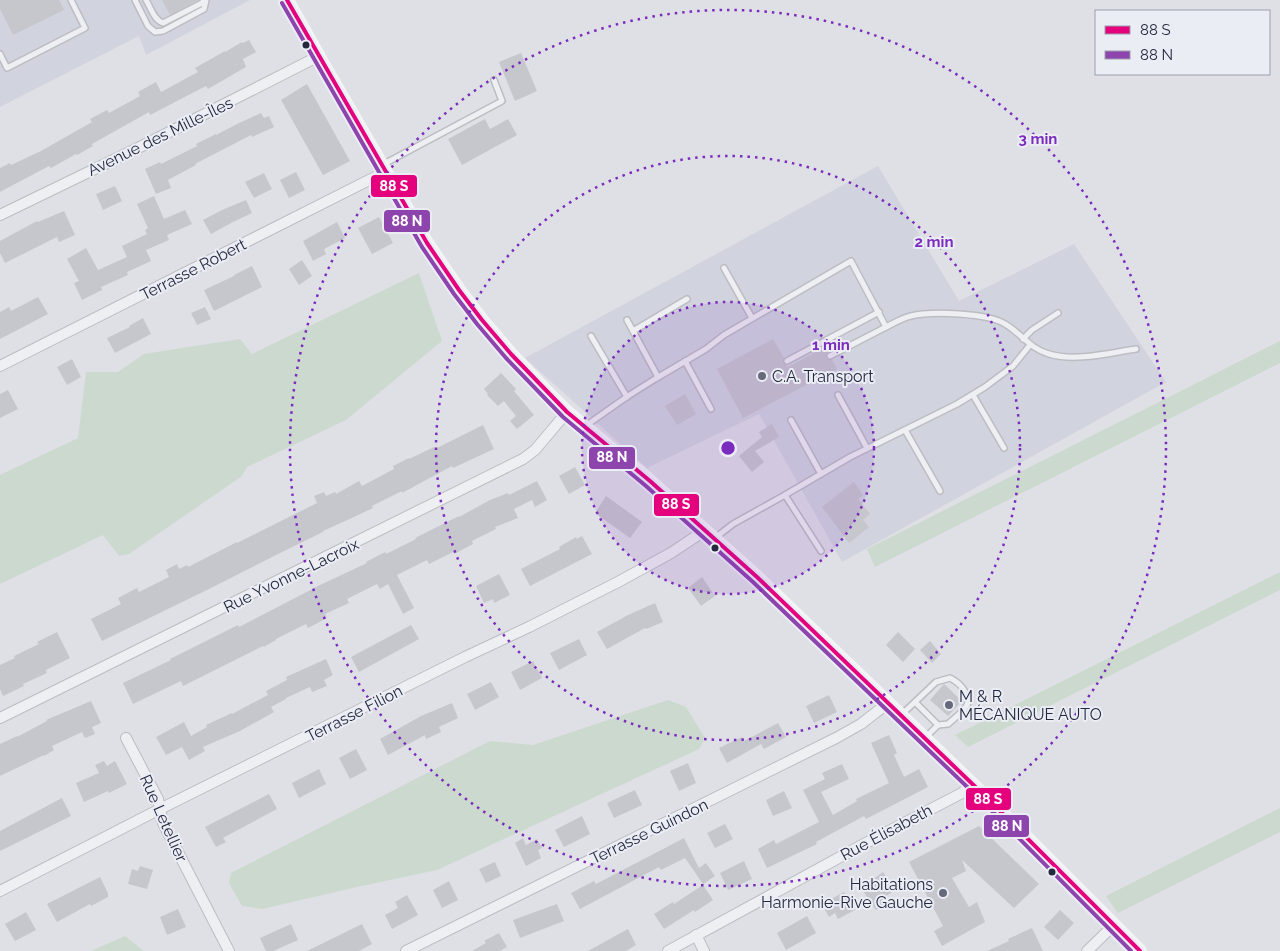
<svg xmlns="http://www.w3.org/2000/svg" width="1280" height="951" font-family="Raleway,sans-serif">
<rect width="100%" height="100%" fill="#dfe0e5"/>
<!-- built -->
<g fill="#d1d4de">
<polygon points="0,0 250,0 146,55 139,36 0,107"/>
<polygon points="878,166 959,301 1074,244 1166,382 842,562 759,414 647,468 525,358"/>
</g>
<!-- green -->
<g fill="#ccd9ce">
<polygon points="419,273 442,341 346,420 247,467 242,476 129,554 119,556 103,535 0,584 0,475 78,438 86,372 118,372 144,354 240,339 252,354"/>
<polygon points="1280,341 1280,363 875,567 867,549"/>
<polygon points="1280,572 1280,590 968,747 955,735"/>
<polygon points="668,700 686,707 705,738 699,749 437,870 357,887 262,909 242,906 229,883 231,873 490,741 533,745"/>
<polygon points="1280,808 1280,832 1118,913 1106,896"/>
<polygon points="125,936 144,951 91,951"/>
</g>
<!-- building -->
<g fill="#c6c7cd">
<polygon points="0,0 59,0 64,10 13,35 0,9"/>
<polygon points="162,0 198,0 170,15"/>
<polygon points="249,40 256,52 243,59 246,67 208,89 206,86 150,115 149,112 92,144 93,146 77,155 76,154 51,168 49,166 0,192 0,168 10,163 11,165 41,151 92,122 90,119 107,110 109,113 140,96 138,92 156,82 161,92 198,72 195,68 225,51 225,52 242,42 243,43"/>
<polygon points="521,53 537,91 515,101 499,62"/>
<polygon points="307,84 350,161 323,175 281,100"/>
<polygon points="261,113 264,118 269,116 274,127 252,137 251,135 195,164 196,165 168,180 171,188 156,194 145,169 160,162 161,164 197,146 196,144 216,134 216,135 237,124"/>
<polygon points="485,119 490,129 508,119 517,135 462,165 448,139"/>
<polygon points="296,172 305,190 289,198 280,180"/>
<polygon points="264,173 272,189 254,198 245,182"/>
<polygon points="115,186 122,201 103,210 96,194"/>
<polygon points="154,196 164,219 185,210 192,224 167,235 169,240 146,250 151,261 127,272 128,275 101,287 102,290 82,300 74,283 79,281 67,259 86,248 98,270 127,257 122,246 147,234 145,230 148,228 137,204"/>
<polygon points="246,200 252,213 233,222 211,234 203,220 222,210"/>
<polygon points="64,211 75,235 59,242 57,237 5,263 0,253 0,241 37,221 38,222"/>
<polygon points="379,217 393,243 372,254 358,228"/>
<polygon points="337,222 345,238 324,249 326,254 313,261 303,241"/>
<polygon points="302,260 312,276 299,285 289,269"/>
<polygon points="252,266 262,287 214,311 204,290 234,276 234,275"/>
<polygon points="38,297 48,314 0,339 0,312 9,307 11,311"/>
<polygon points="205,307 211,319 197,325 191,313"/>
<polygon points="143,318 151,334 115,353 107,338 130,327 129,326"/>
<polygon points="773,339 784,358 783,363 788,367 825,347 828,352 826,355 826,358 829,360 832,360 837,369 743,418 717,369"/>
<polygon points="72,359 81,377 67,385 57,367"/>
<polygon points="501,373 516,389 514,391 534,415 517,429 510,421 516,416 504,401 498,406 487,395 488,394 484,389"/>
<polygon points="8,390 18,409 0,418 0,394"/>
<polygon points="685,394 696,414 677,425 665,406"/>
<polygon points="772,424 779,437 755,451 764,462 752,472 739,456 762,437 759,432"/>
<polygon points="483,425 494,449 453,468 452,466 402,493 402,491 372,506 373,508 354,517 323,531 323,532 276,555 207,590 102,641 91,619 121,604 118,598 137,588 139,592 169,577 166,570 177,564 179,569 187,565 188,567 237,542 237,543 317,503 314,496 324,492 326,496 335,492 336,494 359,481 362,486 394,469 393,466 409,458 409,459 434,447 435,449"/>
<polygon points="575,467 585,485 569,494 559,476"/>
<polygon points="537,481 547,500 535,507 532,500 514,509 518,518 495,527 496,529 472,541 473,544 454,554 453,552 429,564 427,560 397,575 414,608 403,614 388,584 380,589 377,584 347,599 349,603 325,614 327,618 308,628 306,624 276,639 276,640 264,647 263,646 183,686 181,681 133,704 123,683 171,660 170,659 238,625 239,627 320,585 367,563 366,562 385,552 386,554 416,539 415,538 459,516 459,517 490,500 508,493 509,495"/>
<polygon points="854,482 863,495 858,499 870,514 863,520 869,527 849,543 822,507"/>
<polygon points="606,496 642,522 630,538 595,513"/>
<polygon points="582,536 592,554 530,586 521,569 560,549 559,547 576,537 577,539"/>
<polygon points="499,574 510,595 494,603 493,599 484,603 476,586"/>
<polygon points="702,577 715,596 701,606 688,588"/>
<polygon points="655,603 663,622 646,629 645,628 607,649 597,632 628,615"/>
<polygon points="411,625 419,639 359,672 351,657"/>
<polygon points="57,632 70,658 46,670 47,673 23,684 24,686 3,696 0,689 0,665 15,658 14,656 39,644 37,642"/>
<polygon points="898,632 915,649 903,662 886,645"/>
<polygon points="579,639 587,655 559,670 550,653"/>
<polygon points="930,641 941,654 932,663 920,650"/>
<polygon points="326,659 333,675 324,680 327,686 312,692 310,687 286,698 286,699 271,707 274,712 240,731 203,747 205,751 189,760 182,747 166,755 156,737 184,722 191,736 207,727 206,725 232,713 232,714 268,695 266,691 287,680 286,677"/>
<polygon points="533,661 542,678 520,690 511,672"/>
<polygon points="491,682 499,697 475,710 467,694"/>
<polygon points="944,684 962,701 948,716 930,700"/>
<polygon points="829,695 837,712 814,723 806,706"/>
<polygon points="91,701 101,723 92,727 95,734 85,738 82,732 52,746 54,750 44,756 44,755 0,776 0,744 17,736 17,737 47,721 46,720"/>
<polygon points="452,703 458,718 439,727 441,732 426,739 425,735 388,755 380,739 421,716"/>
<polygon points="778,723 786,737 764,749 761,744 727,763 719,748 742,737 744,741"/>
<polygon points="889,735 897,753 894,755 904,777 919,769 928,787 866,819 864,816 816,842 817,844 767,868 758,849 774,840 776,844 819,822 803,790 825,779 822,773 842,764 849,779 821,792 833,815 857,801 856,799 889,783 871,743"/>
<polygon points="356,749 367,770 350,779 339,758"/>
<polygon points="104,761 107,766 115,761 127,784 109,793 108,791 84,802 76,783 99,773 95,765"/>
<polygon points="688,763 696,783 679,791 670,771"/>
<polygon points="319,769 326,784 299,798 292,783"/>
<polygon points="635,790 642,805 614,818 607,803"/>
<polygon points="784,791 792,808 773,816 766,800"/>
<polygon points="269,794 277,809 223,838 226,842 216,847 205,827"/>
<polygon points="62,798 71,816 0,851 0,831"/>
<polygon points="582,816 590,834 564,847 555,830"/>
<polygon points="725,824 733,839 715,848 707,833"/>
<polygon points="979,826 1039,884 1014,908 962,860 966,871 952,878 969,907 977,902 985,922 942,946 934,931 943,926 909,862"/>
<polygon points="523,838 526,845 537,839 542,848 538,850 541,858 526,866 515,843"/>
<polygon points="684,838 699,868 706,863 715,876 703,884 685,858 661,870 659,867 580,909 571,893 594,881 596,884"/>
<polygon points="744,861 752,879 728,890 720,873"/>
<polygon points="495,862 501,876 486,883 479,869"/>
<polygon points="140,866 153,870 147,889 128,884 132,869 138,871"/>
<polygon points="883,872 895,890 883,898 886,903 876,910 861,888"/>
<polygon points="100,877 108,893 108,897 91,906 90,904 57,922 47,904"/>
<polygon points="449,881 458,900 442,908 433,890"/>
<polygon points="703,885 713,900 695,912 694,910 664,929 654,914 673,902 674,904"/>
<polygon points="844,892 855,910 838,919 835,913 829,917 822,904"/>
<polygon points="407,895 418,915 392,929 385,915 398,908 395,902"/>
<polygon points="557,904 564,921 520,938 513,920"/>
<polygon points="178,909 186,927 167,935 160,917"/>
<polygon points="1060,910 1074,923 1058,940 1044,927"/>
<polygon points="26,912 36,930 15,941 5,924"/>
<polygon points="807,916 816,933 786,950 777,933"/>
<polygon points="291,924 298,940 273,951 266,951 260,938"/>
<polygon points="362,924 372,944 359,951 307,951"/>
<polygon points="1032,928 1043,951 987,951 1009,941 1008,939"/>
<polygon points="628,929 636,945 626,951 588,951"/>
<polygon points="499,933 507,947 500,951 472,951 486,943 484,941"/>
</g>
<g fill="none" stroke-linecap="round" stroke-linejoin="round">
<defs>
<g id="lane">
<polyline points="135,0 148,26 155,32 163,31 204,9 206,0"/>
<path d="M146,0C151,8 154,20 163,23L202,3L204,0"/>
<polyline points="0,54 7,68 85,28 71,0"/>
<polyline points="382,165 502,101 494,80"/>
<polyline points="724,268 752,318"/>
<polyline points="627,320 658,377"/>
<path d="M886,327C894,323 902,318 911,316C931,311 988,313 1005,324C1021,333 1030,349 1049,354C1075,362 1109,353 1136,349"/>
<polyline points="633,331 687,299"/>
<polyline points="591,336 627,397"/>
<polyline points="1023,339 1032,330 1058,313"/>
<polyline points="685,361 711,409"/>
<polyline points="787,361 879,312"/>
<polyline points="838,395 867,448"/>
<polyline points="973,395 1004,448"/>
<polyline points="791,420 821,474"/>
<polyline points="586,427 591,422 628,396 655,379 706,349 724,335 851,261 886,327 830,356"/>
<polyline points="905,430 940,491"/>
<polyline points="785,495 850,457 957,404 985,387 1013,366 1030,345"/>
<polyline points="715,538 733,524 785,495 821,551"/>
<path d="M915,702L936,682L950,678C960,683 968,692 968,703L964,710L948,724L938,725"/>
<polyline points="901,715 915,702 938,725 925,738"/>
</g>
<g id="street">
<polyline points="0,215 134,150 319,56"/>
<polyline points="0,366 385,172"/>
<polyline points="0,718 523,459 535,450 567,412"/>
<polyline points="126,738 158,799 163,823 165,827 229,951"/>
<polyline points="0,891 160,809 465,657 529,627 618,582 671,553 698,535 704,529"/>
<polyline points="696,935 704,951"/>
<polyline points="406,951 836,738 861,724 888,703"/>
<polyline points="668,951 864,844 962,793 972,784"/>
<polyline points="1087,951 1114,925"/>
</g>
</defs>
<!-- lane casing -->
<use href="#lane" stroke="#bcbdc3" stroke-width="8"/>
<!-- street casing -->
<use href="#street" stroke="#bcbdc3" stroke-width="12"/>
<!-- lane -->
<use href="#lane" stroke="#eeeff2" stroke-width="5"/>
<!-- street -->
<use href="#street" stroke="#eeeff2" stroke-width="10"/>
<!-- secondary -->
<polyline stroke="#f3f4f5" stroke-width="14" points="287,0 323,64 427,243 459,290 482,320 511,354 552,397 567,412 650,481 757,577 988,799 1140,951"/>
<defs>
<polyline id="bus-1" points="287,0 427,243 459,290 482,320 511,354 567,412 650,481 757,577 988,799 1140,951"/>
<polyline id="bus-2" points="282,3 422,247 454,294 477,324 506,358 563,417 646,486 753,582 984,803 1131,951"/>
</defs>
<!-- bus-1 casing -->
<use href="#bus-1" stroke="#ebedf5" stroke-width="8"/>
<!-- bus-2 casing -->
<use href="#bus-2" stroke="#ebedf5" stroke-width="8"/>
<!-- bus-1 -->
<use href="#bus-1" stroke="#e5007d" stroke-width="4"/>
<!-- bus-2 -->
<use href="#bus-2" stroke="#8e44ad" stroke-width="4"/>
</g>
<!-- distance rings -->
<circle cx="728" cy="448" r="146" fill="#7b2cbf" fill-opacity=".12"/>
<g fill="none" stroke="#7b2cbf" stroke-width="2.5" stroke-dasharray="2.5 5">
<circle cx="728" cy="448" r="146"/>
<circle cx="728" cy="448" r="292"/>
<circle cx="728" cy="448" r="438"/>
</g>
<!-- markers -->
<g fill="#24293f" stroke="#ebedf5" stroke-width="2">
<circle cx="306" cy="45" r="4.5"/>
<circle cx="715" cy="548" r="4.5"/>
<circle cx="1052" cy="872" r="4.5"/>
</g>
<g fill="#656979" stroke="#ebedf5" stroke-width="2">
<circle cx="762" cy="376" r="5"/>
<circle cx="949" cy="705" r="5"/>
<circle cx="943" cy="893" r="5"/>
</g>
<g text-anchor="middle" stroke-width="4" stroke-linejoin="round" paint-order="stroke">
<!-- street labels -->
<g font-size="16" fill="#24293f" stroke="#ebedf5">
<text transform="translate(160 136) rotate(-26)" y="6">Avenue des Mille-Îles</text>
<text transform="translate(193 269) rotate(-27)" y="6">Terrasse Robert</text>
<text transform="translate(291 575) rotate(-26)" y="6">Rue Yvonne-Lacroix</text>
<text transform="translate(354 713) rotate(-27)" y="6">Terrasse Filion</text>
<text transform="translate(164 818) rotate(66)" y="6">Rue Letellier</text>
<text transform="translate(649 831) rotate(-26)" y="6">Terrasse Guindon</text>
<text transform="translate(886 832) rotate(-28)" y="6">Rue Élisabeth</text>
</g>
<!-- poi labels -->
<g font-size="16" fill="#24293f" stroke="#ebedf5" text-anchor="start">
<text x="772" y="382">C.A. Transport</text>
<text x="959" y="702">M &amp; R<tspan x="959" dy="18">MÉCANIQUE AUTO</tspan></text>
<text x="933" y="890" text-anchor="end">Habitations<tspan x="933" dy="18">Harmonie-Rive Gauche</tspan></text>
</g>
</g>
<circle cx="728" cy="448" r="8" fill="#7b2cbf" stroke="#ebedf5" stroke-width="2.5"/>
<g font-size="15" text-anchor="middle" font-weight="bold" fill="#7b2cbf" stroke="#ebedf5" stroke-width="4" stroke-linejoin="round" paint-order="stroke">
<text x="1038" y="144">3 min</text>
<text x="934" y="247">2 min</text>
<text x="831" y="350">1 min</text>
</g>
<g stroke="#ebedf5" stroke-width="2">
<rect x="370" y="174" width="48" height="24" rx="5" fill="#e5007d"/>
<rect x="383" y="209" width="48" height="24" rx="5" fill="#8e44ad"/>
<rect x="588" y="446" width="48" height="24" rx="5" fill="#8e44ad"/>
<rect x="653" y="493" width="47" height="24" rx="5" fill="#e5007d"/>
<rect x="965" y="787" width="47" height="24" rx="5" fill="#e5007d"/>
<rect x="983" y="814" width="47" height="24" rx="5" fill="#8e44ad"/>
</g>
<g font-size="14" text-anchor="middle" font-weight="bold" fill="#fff">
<text x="394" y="191">88 S</text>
<text x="407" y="226">88 N</text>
<text x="612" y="462">88 N</text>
<text x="676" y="509">88 S</text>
<text x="988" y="804">88 S</text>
<text x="1007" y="831">88 N</text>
</g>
<!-- legend -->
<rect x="1095" y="10" width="175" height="65" fill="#ebedf5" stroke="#9b9fac"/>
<rect x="1105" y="26" width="25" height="8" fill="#e5007d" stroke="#9b9fac"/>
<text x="1140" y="35" font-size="15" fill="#24293f">88 S</text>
<rect x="1105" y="51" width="25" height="8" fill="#8e44ad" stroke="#9b9fac"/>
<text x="1140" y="60" font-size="15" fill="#24293f">88 N</text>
</svg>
